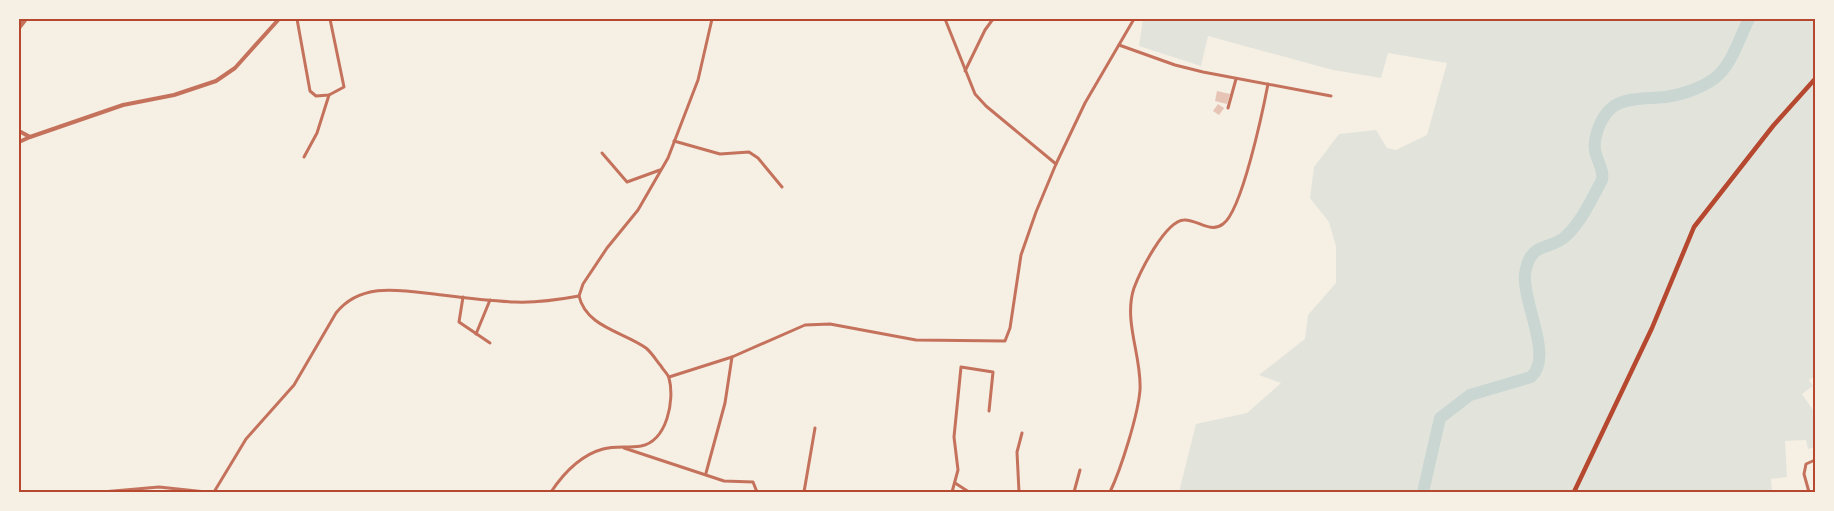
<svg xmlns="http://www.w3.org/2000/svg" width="1834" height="511" font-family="'Noto Sans',sans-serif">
<rect width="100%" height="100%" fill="#f6efe4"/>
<!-- green -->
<polygon fill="#e2e4dc" points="1143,19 1815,19 1815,376 1809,380 1813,386 1802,394 1815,413 1815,447 1808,449 1806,440 1785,441 1787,477 1771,479 1772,492 1179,492 1196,424 1247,413 1281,383 1259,375 1305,339 1308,315 1336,283 1336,246 1329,222 1310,198 1314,167 1339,134 1376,130 1387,148 1396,150 1427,135 1447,63 1388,53 1381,78 1333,70 1208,36 1201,66 1139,46"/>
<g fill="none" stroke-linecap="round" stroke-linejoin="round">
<!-- river -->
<path stroke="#c9d6d2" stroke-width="12" d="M1423,492L1440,418L1470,395L1531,377C1554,356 1522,303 1525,274C1530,239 1551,252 1567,235C1582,221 1592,198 1602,180C1605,164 1589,157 1597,132C1609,95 1632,100 1665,97C1681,95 1702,88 1715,78C1732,65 1739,38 1749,19"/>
</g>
<!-- building -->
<g fill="#e6c5b7">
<polygon points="1217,91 1230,94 1227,104 1215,101"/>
<polygon points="1218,104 1224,108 1219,115 1213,111"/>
</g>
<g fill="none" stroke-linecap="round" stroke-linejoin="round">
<!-- minor -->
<g stroke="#c5725c" stroke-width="3">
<polyline points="19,19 23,23"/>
<polyline points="297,19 310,91 316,96 329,95 344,87 330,19"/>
<polyline points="945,19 975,94 986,106 1056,164"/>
<polyline points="1119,45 1175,65 1203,72 1331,96"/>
<polyline points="965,71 985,30 993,19"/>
<polyline points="1228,108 1236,79"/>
<polyline points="674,141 720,154 749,152 758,158 782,187"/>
<polyline points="602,153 627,182 660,170"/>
<polyline points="304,157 317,133 329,95"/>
<polyline points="463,297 459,322 490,343"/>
<polyline points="476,334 490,300"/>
<polyline points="669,377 732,357 805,325 830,324 916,340 1005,341 1010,328 1021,255 1036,212 1056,164 1085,103 1134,19"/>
<polyline points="624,448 724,481 753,482 757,492"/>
<polyline points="706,473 725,403 732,357"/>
<polyline points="955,483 969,492"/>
<polyline points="102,492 159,487 206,492"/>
<path d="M214,492L246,439L294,385L336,313C362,280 405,291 442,295C466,298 490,301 515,302C537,303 557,300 579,296"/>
<path d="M551,492C563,474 581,455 603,449C615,446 628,448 641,446C667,441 675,400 669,378C668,374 663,370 661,366C656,360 652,353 646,348C624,332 586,327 579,296L583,284L607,248L638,210L668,158L698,80L712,19"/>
<polyline points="804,492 815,428"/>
<polyline points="952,492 958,470 954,437 961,367 993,372 989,411"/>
<polyline points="1019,492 1017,452 1022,433"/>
<polyline points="1074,492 1080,470"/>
<path d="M1110,492C1121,469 1138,415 1140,390C1142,357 1123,321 1134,288C1140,272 1165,221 1184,220C1197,219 1210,234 1223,224C1242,211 1263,110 1268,84"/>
<polyline points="1809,492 1804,474 1806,464 1815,460"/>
</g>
<!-- tertiary -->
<g stroke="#c5725c" stroke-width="4">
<polyline points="19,28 26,19"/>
<polyline points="19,131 30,137 123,105 174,95 216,81 235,68 279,19"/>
<polyline points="19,142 30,137"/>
</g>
<!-- secondary -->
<polyline stroke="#b5482f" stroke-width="4.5" points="1574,492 1652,328 1694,227 1773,126 1815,79"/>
</g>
<!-- border -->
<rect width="1834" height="511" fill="none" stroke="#f6efe4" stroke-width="40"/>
<rect x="20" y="20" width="1794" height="471" fill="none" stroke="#b5482f" stroke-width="2"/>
</svg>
